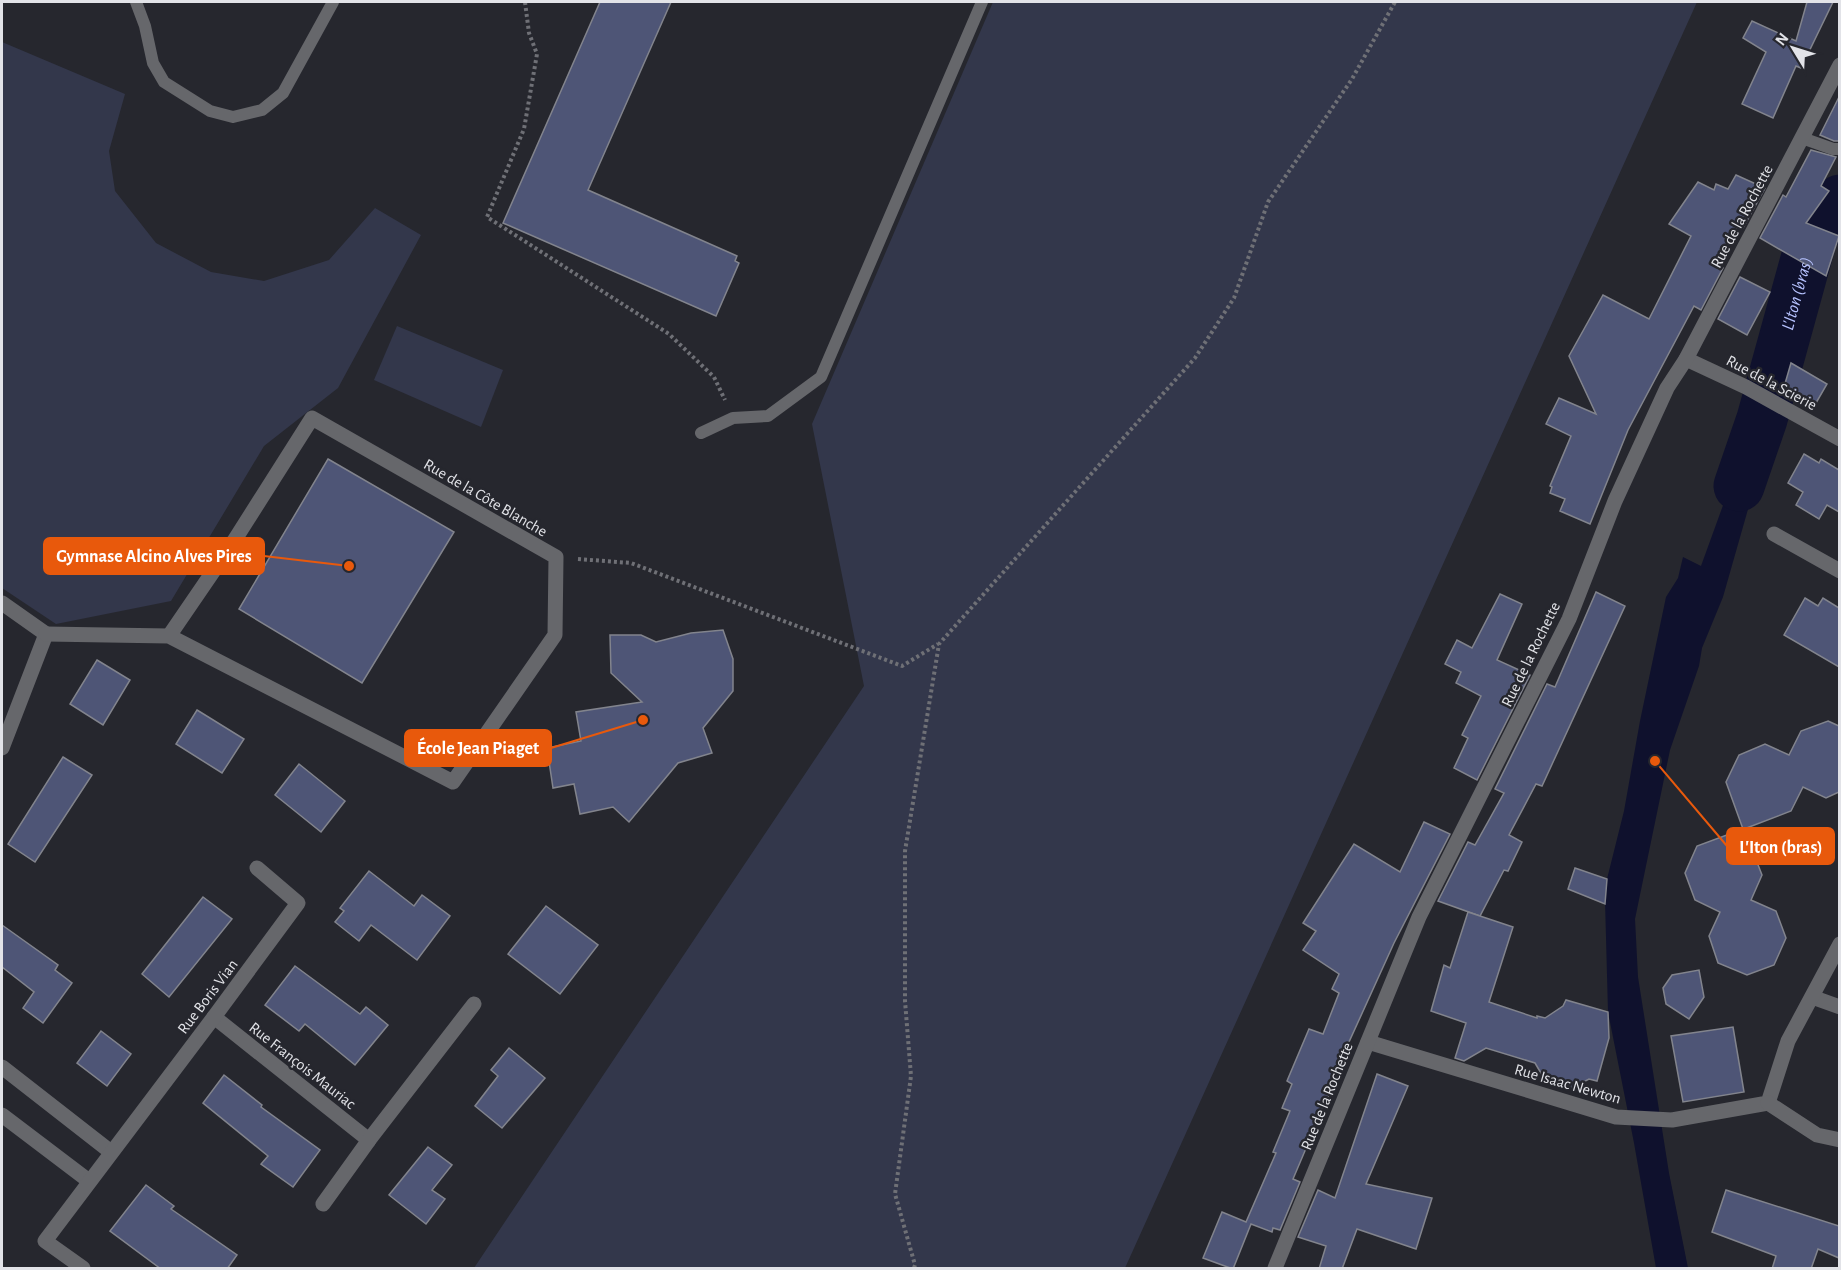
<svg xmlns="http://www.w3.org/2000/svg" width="1841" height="1270" font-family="'Alegreya Sans',sans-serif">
<rect width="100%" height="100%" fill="#26272e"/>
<!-- green -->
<g fill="#33374b">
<polygon points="993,2 1697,2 1125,1268 474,1268 864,686 812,424"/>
<polygon points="2,42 125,94 109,151 115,191 156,243 211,272 264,281 329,260 375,208 421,235 338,388 264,446 171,601 56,624 2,588"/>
<polygon points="397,326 503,370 481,427 374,380"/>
</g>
<!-- water -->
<g fill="#0f112d">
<path d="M1839,179V212L1830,226L1821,249L1784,387L1762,372C1773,329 1781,278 1800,237C1809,216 1824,197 1839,179Z"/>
<polygon points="1752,412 1772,425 1723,597 1702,648 1699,666 1670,750 1635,919 1638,977 1669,1173 1688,1268 1656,1268 1634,1143 1608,1012 1605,900 1607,879 1624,811 1640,721 1666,597 1678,578 1683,557 1701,566 1738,464 1730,456"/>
</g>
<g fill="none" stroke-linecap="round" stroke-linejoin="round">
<!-- river -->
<path stroke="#0f112d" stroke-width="51" id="s1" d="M1739,486L1762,419L1813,234L1840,200"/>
</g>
<!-- building -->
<g fill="#4e5576" stroke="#82848d" stroke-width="1.5">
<polygon points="600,2 671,2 588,190 737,256 735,261 739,263 716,316 503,223"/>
<polygon points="1807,2 1833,2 1801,68 1796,66 1773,118 1742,104 1766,52 1743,38 1752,21 1796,41"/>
<polygon points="1839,97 1839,141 1834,141 1820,135"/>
<polygon points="1811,150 1836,157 1821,186 1829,191 1806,223 1839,236 1826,276 1760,238 1783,195 1786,197"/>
<polygon points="1736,175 1765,188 1743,228 1738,225 1719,265 1723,268 1701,310 1694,306 1628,430 1590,524 1560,511 1565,499 1550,493 1552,487 1550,486 1571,436 1546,424 1559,398 1596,414 1569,356 1603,295 1649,319 1691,236 1669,224 1698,182 1714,190 1716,184 1728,189"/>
<polygon points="1740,277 1770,292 1747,335 1718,319"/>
<polygon points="1791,363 1827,384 1816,403 1784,387"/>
<polygon points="1804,454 1819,463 1821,459 1839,470 1839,512 1827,505 1819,519 1796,505 1803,492 1788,483"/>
<polygon points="328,459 454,532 362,683 239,609"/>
<polygon points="1596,592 1625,606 1542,786 1536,784 1509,835 1522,842 1508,871 1504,870 1480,916 1438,901 1468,842 1475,845 1504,793 1495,789 1547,684 1555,687"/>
<polygon points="1500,594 1522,604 1497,660 1530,675 1477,780 1454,768 1468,738 1462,735 1481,696 1456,683 1461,672 1445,664 1457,640 1472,648"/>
<polygon points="1805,598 1818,606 1823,598 1839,608 1839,667 1784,635"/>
<polygon points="723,630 733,659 733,691 703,728 712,753 678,763 629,822 613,807 580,814 574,784 553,788 547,748 581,741 576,712 642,702 611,673 610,635 641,635 656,642 691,633"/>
<polygon points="97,660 130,680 103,725 70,704"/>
<polygon points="197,710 244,739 222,773 176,744"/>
<polygon points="1828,721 1839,726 1839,792 1826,798 1803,787 1791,811 1744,829 1762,875 1751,900 1776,911 1786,938 1774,965 1747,975 1718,963 1709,936 1720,912 1695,900 1685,873 1697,846 1743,829 1726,782 1739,755 1765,744 1789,755 1801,731"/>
<polygon points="63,757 92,775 35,862 8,844"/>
<polygon points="299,764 345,801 321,832 275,795"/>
<polygon points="1424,822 1450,834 1394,943 1344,1053 1346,1054 1293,1179 1300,1182 1280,1230 1273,1228 1272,1232 1251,1224 1233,1269 1203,1258 1222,1212 1246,1222 1276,1153 1273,1152 1290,1111 1282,1108 1292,1084 1287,1081 1309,1029 1323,1034 1339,993 1332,989 1339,974 1303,950 1316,931 1303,923 1354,844 1400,872"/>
<polygon points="1575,868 1607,879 1605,904 1568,889"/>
<polygon points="369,871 414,906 422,895 450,916 417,960 371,925 359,941 335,922 344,911 340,908"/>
<polygon points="203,897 232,919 169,997 142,974"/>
<polygon points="546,906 598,945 560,994 508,954"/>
<polygon points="1468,912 1513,927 1489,1002 1537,1018 1537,1016 1545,1018 1563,1006 1566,1000 1608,1012 1609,1038 1597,1081 1589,1079 1572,1088 1545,1080 1535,1063 1486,1048 1464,1061 1455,1058 1466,1023 1431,1011 1444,965 1450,968"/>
<polygon points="2,925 58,965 55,970 72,983 43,1023 23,1008 34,992 2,967"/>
<polygon points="295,966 360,1014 366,1007 388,1025 355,1065 305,1024 299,1031 265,1005"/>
<polygon points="1699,970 1704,997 1689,1019 1666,1004 1663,988 1672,975"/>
<polygon points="1733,1027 1744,1092 1683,1102 1671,1036"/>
<polygon points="101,1031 131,1054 107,1086 77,1063"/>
<polygon points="509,1048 545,1078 502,1128 475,1106 498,1076 491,1070"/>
<polygon points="1377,1074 1408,1086 1366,1184 1432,1198 1416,1249 1357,1229 1342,1269 1319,1269 1326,1246 1298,1237 1318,1190 1335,1198"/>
<polygon points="224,1075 262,1105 261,1107 320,1150 293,1187 261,1164 268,1156 203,1103"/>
<polygon points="428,1147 452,1165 432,1190 445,1199 426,1224 389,1195"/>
<polygon points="146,1185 174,1206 171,1209 237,1255 227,1269 161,1269 110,1231"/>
<polygon points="1726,1190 1839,1226 1839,1258 1818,1249 1811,1269 1772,1269 1776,1256 1712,1232"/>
</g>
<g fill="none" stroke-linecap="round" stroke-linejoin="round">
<!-- path -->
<g stroke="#6f7076" stroke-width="4" stroke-dasharray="3 3" stroke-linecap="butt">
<polyline points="525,2 529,33 537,54 524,129 487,217 669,334 714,377 725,400"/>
<polyline points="578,559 631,563 902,666 938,644"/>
<polyline points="914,1268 915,1265 895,1194 911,1076 905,1001 905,851 939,644 1195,358 1234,298 1268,202 1352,79 1395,2"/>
</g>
<!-- service -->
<g stroke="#66676b" stroke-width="12">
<polyline points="136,2 145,26 153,63 164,82 210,111 233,117 262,110 283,93 333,2"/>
<polyline points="1802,138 1833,149 1840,149"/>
<polyline points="701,433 733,418 768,416 821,377 982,2"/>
</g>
<!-- minor -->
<g stroke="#66676b" stroke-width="15">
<polyline points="1686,359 1746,387 1840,439"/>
<polyline points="1774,534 1840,571"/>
<polyline points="2,603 46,634 2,748"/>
<polyline points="46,634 169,636 453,782 555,635 556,557 312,418 234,541 169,636"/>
<polyline points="1812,997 1840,1007"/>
<polyline points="214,1017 369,1140"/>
<polyline points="1368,1042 1616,1117 1672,1120 1768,1103 1788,1041 1840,944"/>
<polyline points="2,1067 111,1152"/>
<polyline points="1768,1103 1817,1135 1840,1140"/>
<polyline points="2,1115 89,1181"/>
<polyline points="323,1204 369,1140 474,1004"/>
<polyline points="83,1268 45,1241 214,1017 298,903 257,868"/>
<polyline points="1275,1268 1419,917 1569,619 1615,501 1667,388 1686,359 1840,65"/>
</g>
</g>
<g text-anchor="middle" stroke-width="5" stroke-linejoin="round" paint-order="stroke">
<!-- street labels -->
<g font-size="16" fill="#e2e3e8" stroke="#26272e">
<text transform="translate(1741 216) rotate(-62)" y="6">Rue de la Rochette</text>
<text transform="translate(1772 382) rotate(28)" y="6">Rue de la Scierie</text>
<text transform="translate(486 497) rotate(30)" y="6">Rue de la Côte Blanche</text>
<text transform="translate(1530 654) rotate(-64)" y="6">Rue de la Rochette</text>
<text transform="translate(207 996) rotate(-53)" y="6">Rue Boris Vian</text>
<text transform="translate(303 1065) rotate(38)" y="6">Rue François Mauriac</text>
<text transform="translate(1568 1083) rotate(16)" y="6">Rue Isaac Newton</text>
<text transform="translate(1326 1096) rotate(-68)" y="6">Rue de la Rochette</text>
</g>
<!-- water labels -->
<g font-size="18" font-style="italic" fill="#b6c2fe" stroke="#26272e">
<text dy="6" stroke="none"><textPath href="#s1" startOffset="201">L'Iton (bras)</textPath></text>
</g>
</g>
<!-- callouts -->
<path fill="none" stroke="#e8590c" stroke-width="2" d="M349 566L264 556M643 720L551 748M1655 761L1727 846"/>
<g fill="#e8590c" stroke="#26272e" stroke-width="2">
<circle cx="349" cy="566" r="6"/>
<circle cx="643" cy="720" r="6"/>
<circle cx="1655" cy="761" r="6"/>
</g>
<g fill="#e8590c" stroke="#e8590c" stroke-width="2">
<rect x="44" y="538" width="220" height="36" rx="6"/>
<rect x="405" y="730" width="146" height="36" rx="6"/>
<rect x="1727" y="828" width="107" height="36" rx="6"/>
</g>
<g font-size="18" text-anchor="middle" font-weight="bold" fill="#fff">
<text x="154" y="562">Gymnase Alcino Alves Pires</text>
<text x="478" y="754">École Jean Piaget</text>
<text x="1781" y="853">L'Iton (bras)</text>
</g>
<!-- border -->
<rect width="1841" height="1270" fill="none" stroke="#e2e3e8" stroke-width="6"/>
<!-- north arrow -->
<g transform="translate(1793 48) rotate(308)" stroke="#26272e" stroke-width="4.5" paint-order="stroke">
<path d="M0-4.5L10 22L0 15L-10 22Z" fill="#e2e3e8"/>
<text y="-9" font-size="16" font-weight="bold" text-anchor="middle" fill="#e2e3e8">N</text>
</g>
</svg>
